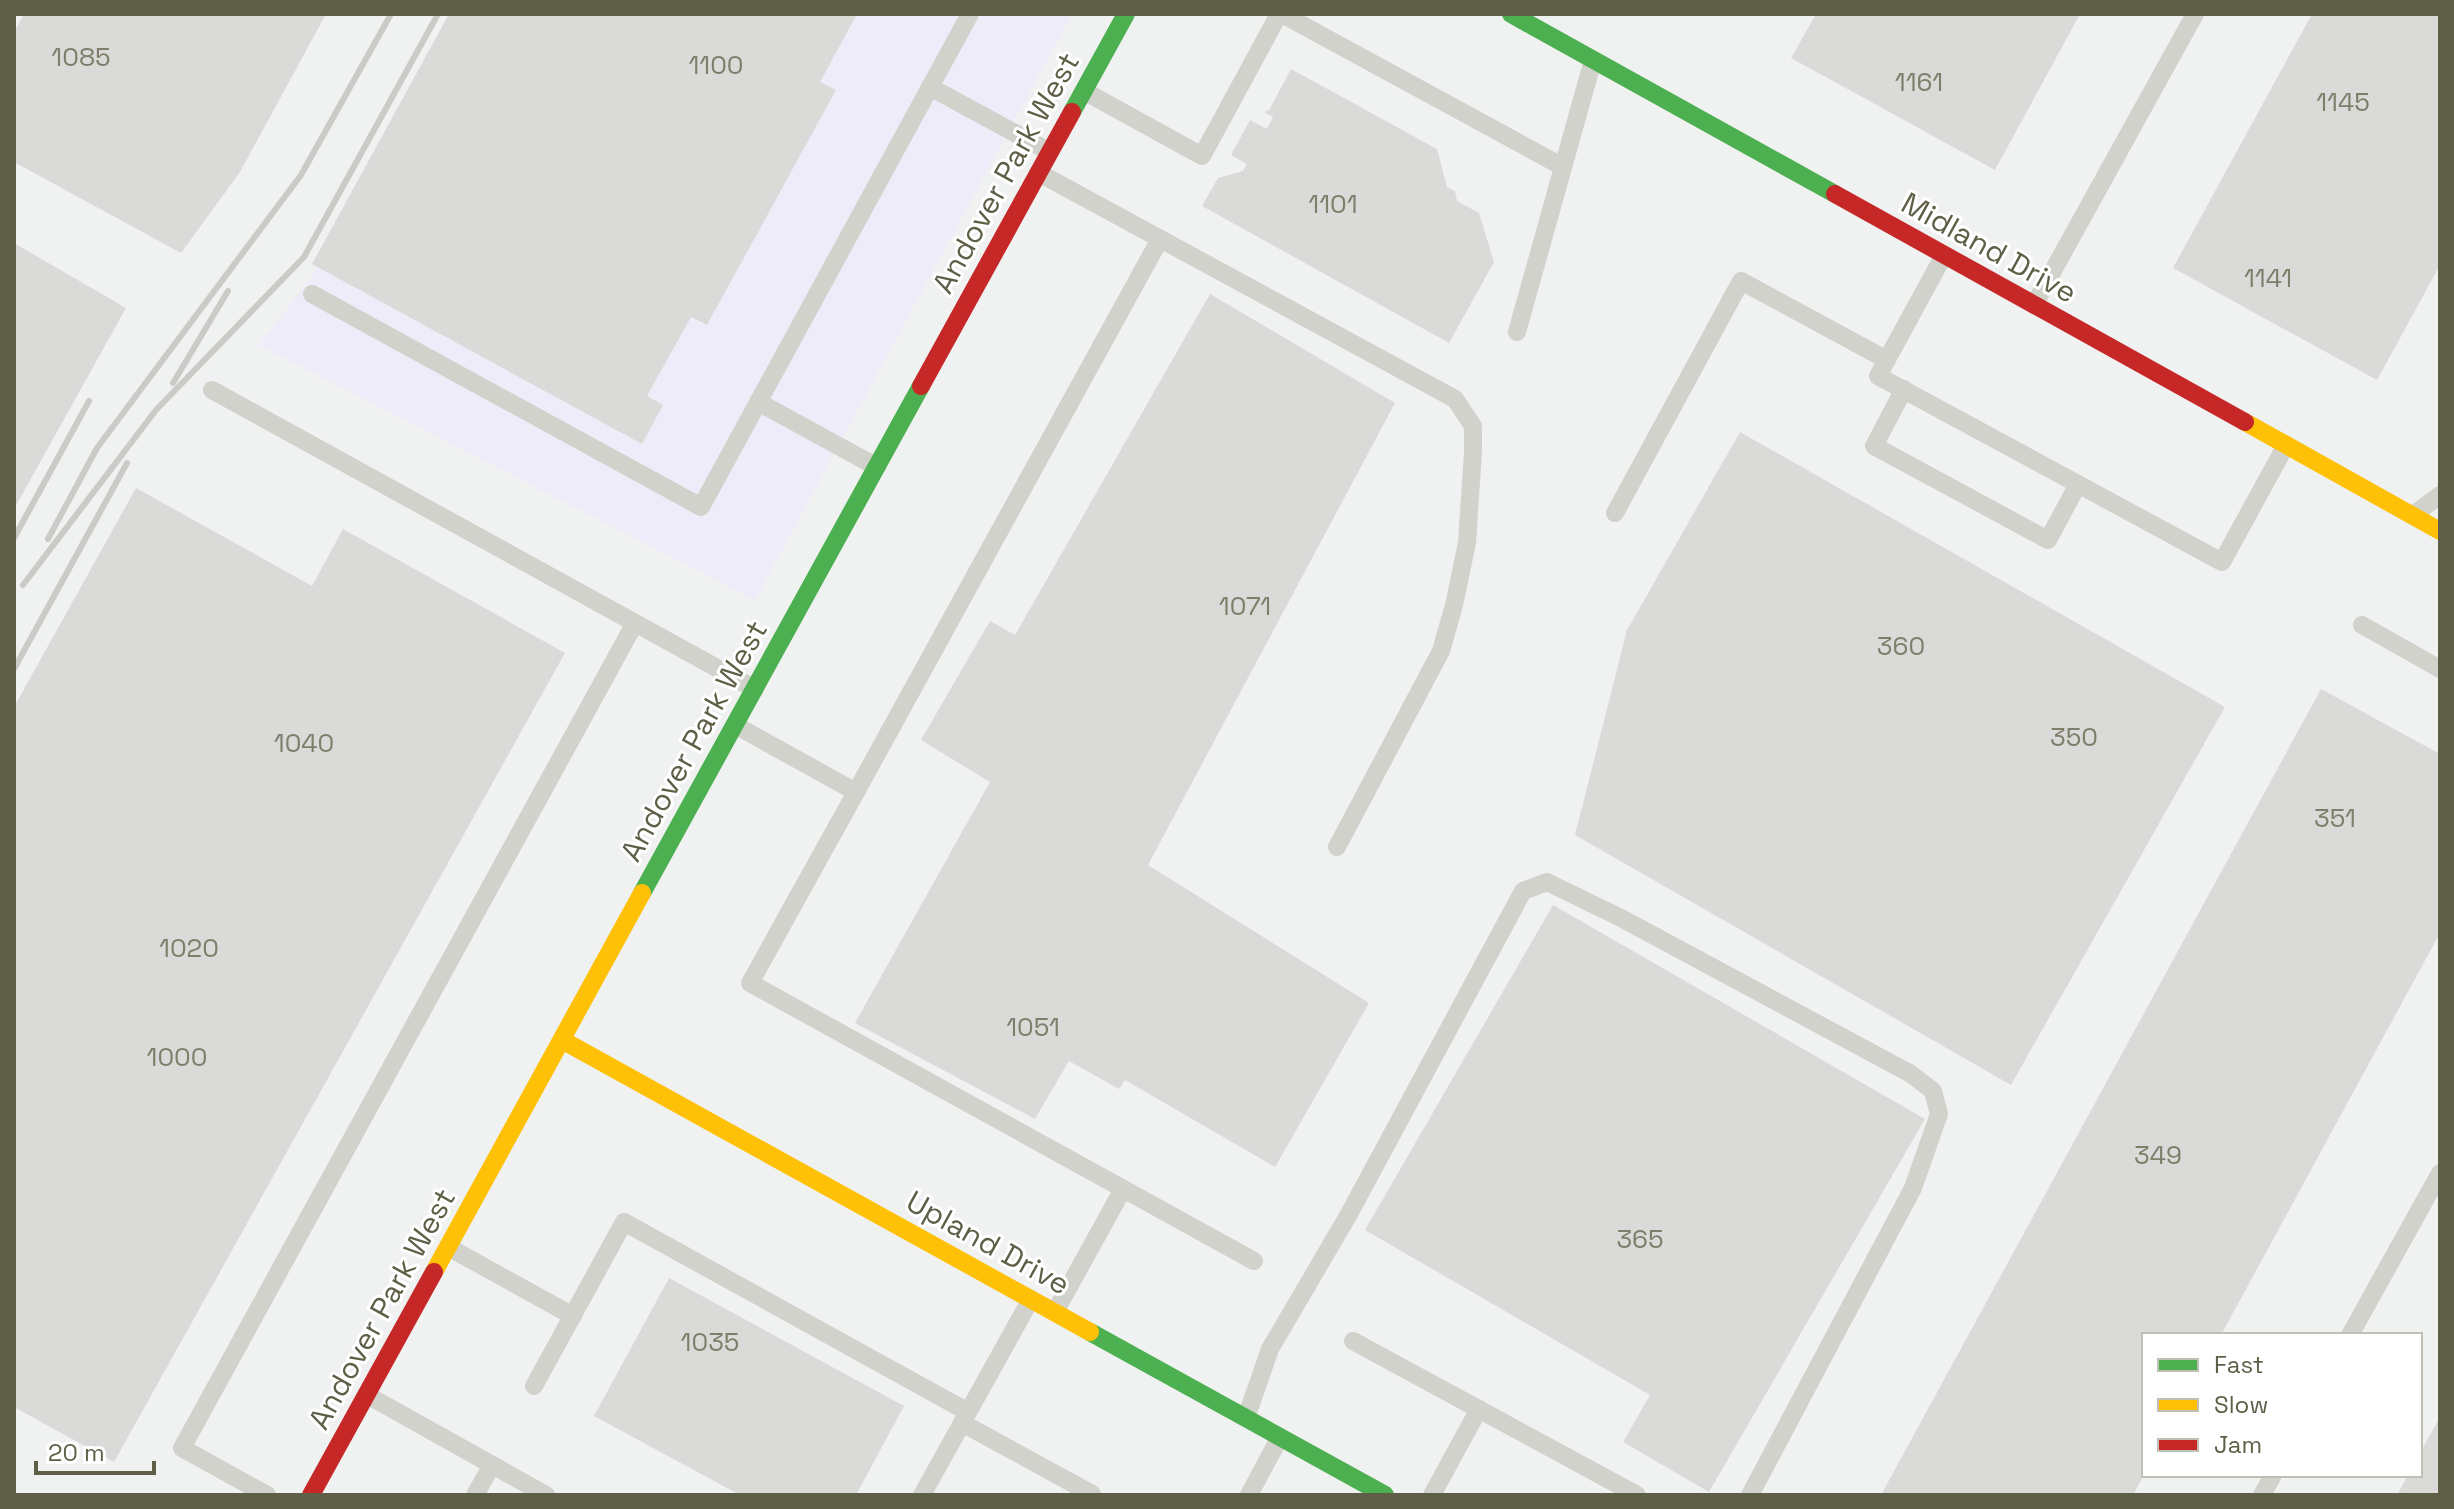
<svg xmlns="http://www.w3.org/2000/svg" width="2454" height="1509" font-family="'Space Grotesk',sans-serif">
<rect width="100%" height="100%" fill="#f0f1f1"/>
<!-- commercial -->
<polygon fill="#eeecf8" points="456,14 1072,14 755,600 259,345 315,272"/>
<!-- building -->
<g fill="#dadad8">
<polygon points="24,14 326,14 240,172 181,253 14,162 14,32"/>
<polygon points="449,14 857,14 820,82 836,90 707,325 691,317 647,396 663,405 642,444 312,264"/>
<polygon points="1816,14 2080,14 1995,170 1791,58"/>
<polygon points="2312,14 2440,14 2440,265 2377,380 2173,268"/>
<polygon points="1291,69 1437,149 1447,187 1455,191 1457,201 1479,213 1494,262 1449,343 1202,206 1218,178 1243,171 1247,164 1231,155 1250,120 1267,129 1273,117 1264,112 1269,110"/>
<polygon points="14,243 126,308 14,509"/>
<polygon points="1210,294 1395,403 1148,865 1369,1003 1275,1167 1125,1080 1119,1089 1069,1061 1035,1119 855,1023 990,782 921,740 990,621 1015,635"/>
<polygon points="1740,432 2225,707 2011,1085 1575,835 1627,630"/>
<polygon points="136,488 312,586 343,529 565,653 114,1462 14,1407 14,707"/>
<polygon points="2321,689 2440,754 2440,933 2221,1335 2144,1335 2144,1475 2133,1495 1881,1495"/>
<polygon points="1553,905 1925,1119 1709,1492 1623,1442 1650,1395 1365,1230"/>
<polygon points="669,1278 904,1406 856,1495 740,1495 594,1416"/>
<polygon points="2440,1417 2440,1495 2397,1495 2408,1475 2420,1475 2420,1453"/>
</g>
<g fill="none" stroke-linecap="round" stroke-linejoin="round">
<!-- lane -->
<g stroke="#d1d2cc" stroke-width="18">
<polyline points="1282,14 1563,167"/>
<polyline points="930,87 1050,152"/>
<polyline points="1084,91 1202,156 1279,14"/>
<polyline points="1039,173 1455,399 1473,426 1473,452 1467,543 1454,605 1441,651 1337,847"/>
<polyline points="1944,255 1878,376 2222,562 2286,445"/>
<polyline points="312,294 701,507 970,14"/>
<polyline points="2034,305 2195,14"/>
<polyline points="1517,332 1593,60"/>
<polyline points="1904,389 1874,446 2048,540 2078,484"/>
<polyline points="212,390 755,689"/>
<polyline points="758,402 877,467"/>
<polyline points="1615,513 1741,281 1887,360"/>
<polyline points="2413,515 2440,495"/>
<polyline points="2362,625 2440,669"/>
<polyline points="735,725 856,792 1160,239"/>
<polyline points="856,792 750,983 1254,1261"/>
<polyline points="448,1247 573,1316"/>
<polyline points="1055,1312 1123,1189"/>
<polyline points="2350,1335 2440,1173"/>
<polyline points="1353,1341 1637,1495"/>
<polyline points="534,1386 624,1222 968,1412"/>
<polyline points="367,1395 546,1495"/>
<polyline points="1246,1418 1270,1349 1349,1214 1523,891 1547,882 1621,918 1911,1074 1933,1091 1939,1114 1913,1188 1750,1495"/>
<polyline points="962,1423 1092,1494"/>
<polyline points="267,1495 182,1448 635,623"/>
<polyline points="475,1495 492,1465"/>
<polyline points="922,1495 1031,1299"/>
<polyline points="1249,1495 1280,1437"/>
<polyline points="1432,1495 1479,1409"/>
<polyline points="2262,1495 2273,1475"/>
</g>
<!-- fast -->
<g stroke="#4caf50" stroke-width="18">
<polyline points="1511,14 1835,194"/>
<polyline points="1072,112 1126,14"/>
<polyline points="642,893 921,386"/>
<polyline points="1090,1332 1385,1495"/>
</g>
<!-- slow -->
<g stroke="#ffc107" stroke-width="18">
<polyline points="2245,422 2440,531"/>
<polyline points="562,1040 1090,1332"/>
<polyline points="434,1272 642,893"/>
</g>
<!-- jam -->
<g stroke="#c62828" stroke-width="18">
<polyline points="1835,194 2245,422"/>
<polyline points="921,386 1072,112"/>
<polyline points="311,1495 434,1272"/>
</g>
<!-- rail -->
<g stroke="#cbcac6" stroke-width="6">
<polyline points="173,383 228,291"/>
<polyline points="14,538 89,401"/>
<polyline points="48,539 97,448 301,175 391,14"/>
<polyline points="23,585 156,410 304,257 438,14"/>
<polyline points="14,669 127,463"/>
</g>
</g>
<g text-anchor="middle" stroke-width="6" stroke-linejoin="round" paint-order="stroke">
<!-- number labels -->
<g font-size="26" fill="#7e7e6b">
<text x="81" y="66">1085</text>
<text x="716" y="74">1100</text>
<text x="1919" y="91">1161</text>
<text x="2343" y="111">1145</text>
<text x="1333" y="213">1101</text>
<text x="2268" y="287">1141</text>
<text x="1245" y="615">1071</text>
<text x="1901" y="655">360</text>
<text x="2074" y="746">350</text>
<text x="304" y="752">1040</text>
<text x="2335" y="827">351</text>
<text x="189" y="957">1020</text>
<text x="1033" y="1036">1051</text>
<text x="177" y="1066">1000</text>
<text x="2158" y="1164">349</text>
<text x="1640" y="1248">365</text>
<text x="710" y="1351">1035</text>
</g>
<!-- street labels -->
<g font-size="30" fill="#5f5e46" stroke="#fff">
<text transform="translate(1006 173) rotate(-61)" y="10">Andover Park West</text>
<text transform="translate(1989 248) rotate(29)" y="10">Midland Drive</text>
<text transform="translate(694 741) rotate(-61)" y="10">Andover Park West</text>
<text transform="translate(988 1243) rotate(29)" y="10">Upland Drive</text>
<text transform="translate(382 1309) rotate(-61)" y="10">Andover Park West</text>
</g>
</g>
<!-- border -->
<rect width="2454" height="1509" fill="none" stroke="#5f5e46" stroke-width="32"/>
<!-- legend -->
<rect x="2142" y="1333" width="280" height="144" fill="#ffffff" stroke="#bfbfb5" stroke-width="2"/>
<rect x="2158" y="1359" width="40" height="12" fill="#4caf50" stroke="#bfbfb5" stroke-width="2"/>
<text x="2214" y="1373" font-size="24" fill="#5f5e46">Fast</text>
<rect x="2158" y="1399" width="40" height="12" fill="#ffc107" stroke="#bfbfb5" stroke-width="2"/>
<text x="2214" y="1413" font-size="24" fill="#5f5e46">Slow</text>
<rect x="2158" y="1439" width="40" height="12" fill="#c62828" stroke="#bfbfb5" stroke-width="2"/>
<text x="2214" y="1453" font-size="24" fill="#5f5e46">Jam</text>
<!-- scale -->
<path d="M36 1461v12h118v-12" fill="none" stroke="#5f5e46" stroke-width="4"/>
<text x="48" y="1461" font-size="24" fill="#5f5e46" stroke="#ffffff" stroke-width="6" paint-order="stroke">20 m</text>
</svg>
